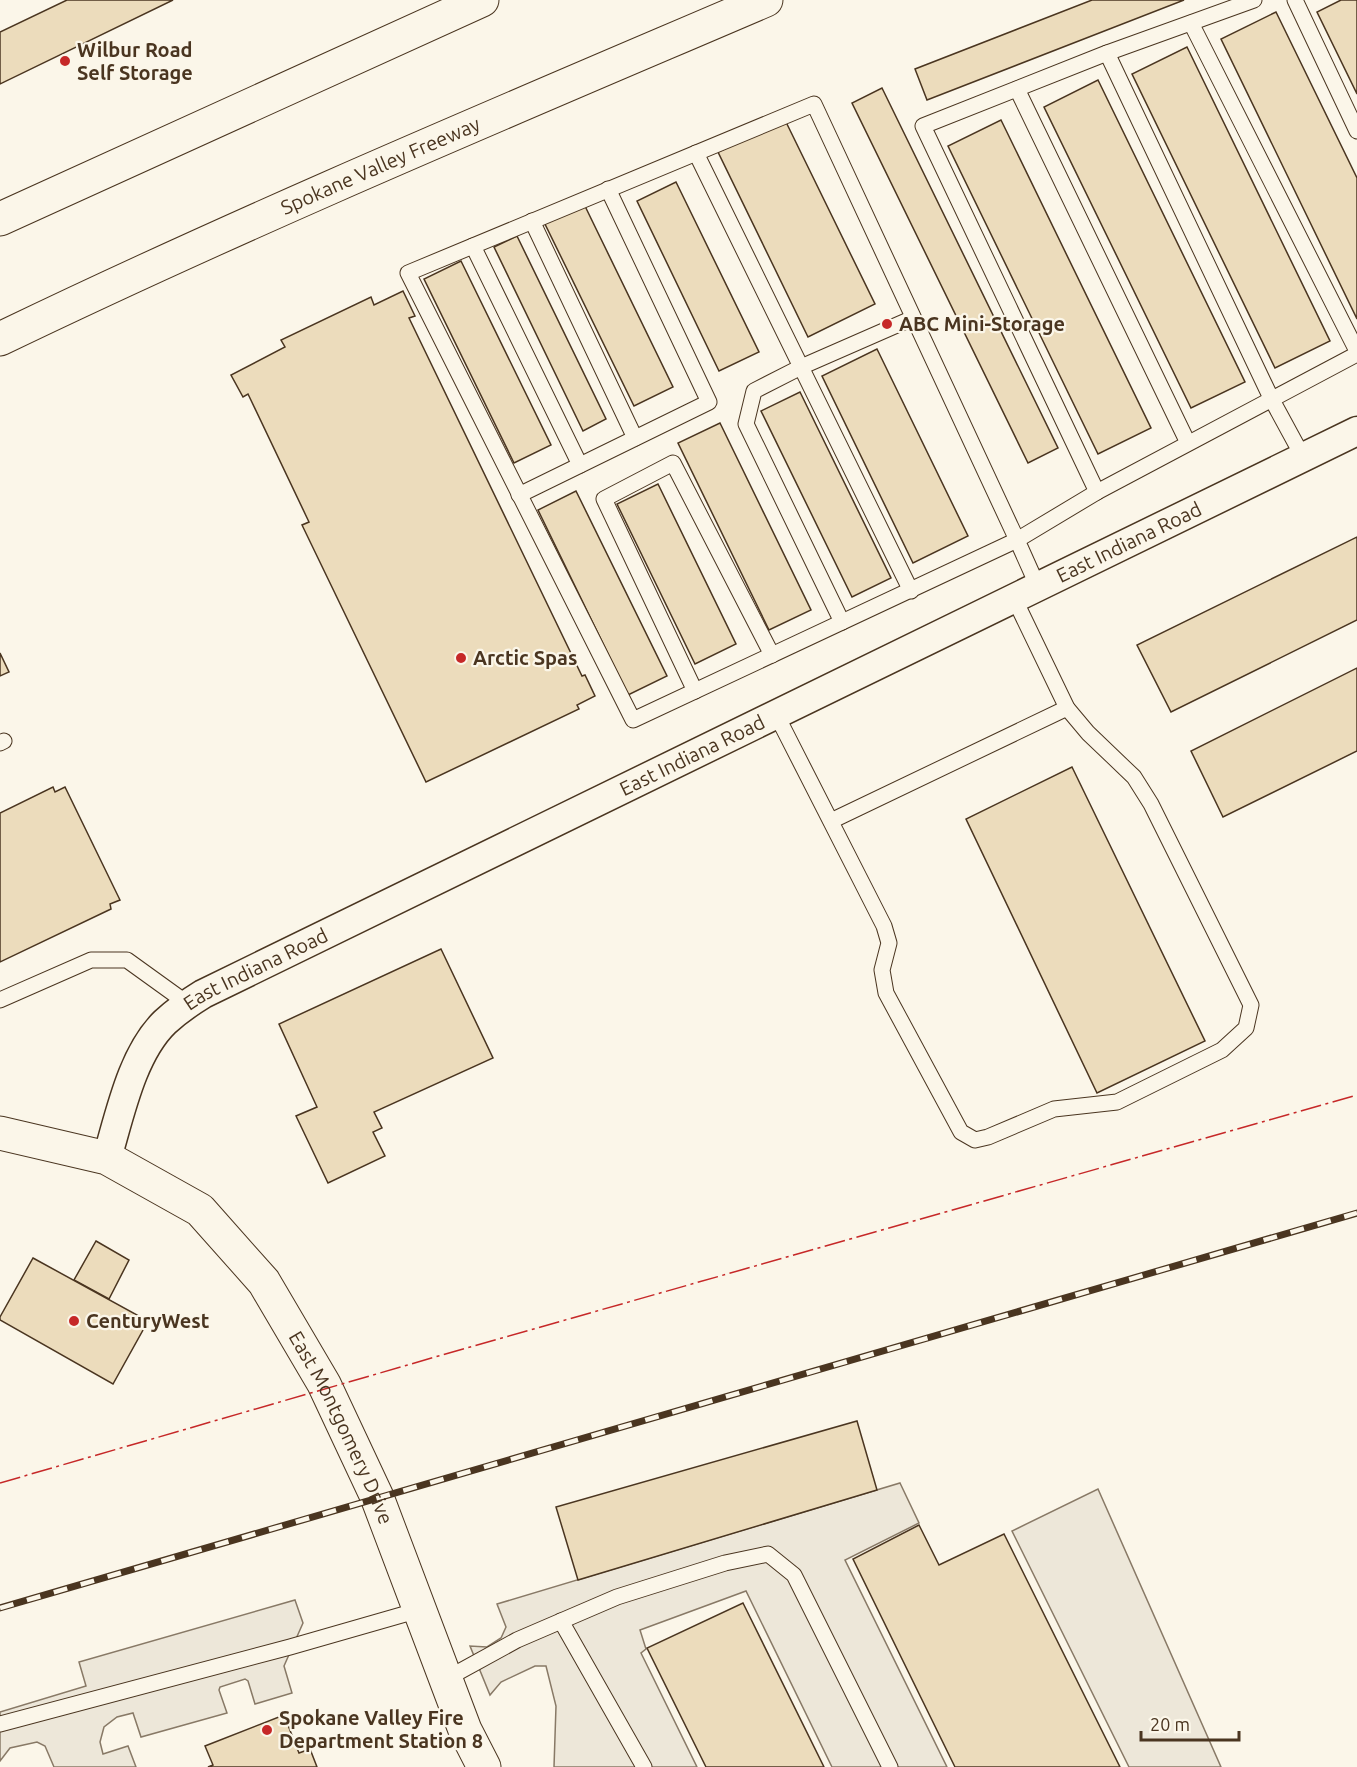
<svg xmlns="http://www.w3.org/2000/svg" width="1357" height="1767" font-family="Ubuntu,sans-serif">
<rect width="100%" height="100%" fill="#fbf6e9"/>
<!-- parking -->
<g fill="#ede7d9" stroke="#887966" stroke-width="1.5">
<polygon points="900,1483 919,1523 845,1560 947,1767 832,1767 746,1591 640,1630 646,1649 641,1653 697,1767 554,1767 556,1706 546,1666 535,1666 501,1682 490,1695 470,1646 487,1647 501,1638 506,1627 497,1604"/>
<polygon points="1098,1489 1221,1767 1129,1767 1012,1531"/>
<polygon points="295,1600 303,1623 284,1666 292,1693 255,1704 248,1681 245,1679 220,1687 219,1690 227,1713 141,1737 133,1713 117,1717 104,1727 100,1742 103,1754 128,1746 136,1767 54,1767 45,1746 37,1742 10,1748 0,1761 0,1712 86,1686 79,1662"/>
</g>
<!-- building -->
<g fill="#ecdcbc" stroke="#4a3520" stroke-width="1.5">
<polygon points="67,0 173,0 0,84 0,32"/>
<polygon points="1092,0 1184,0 927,100 915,69"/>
<polygon points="1341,0 1357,0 1357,94 1317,12"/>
<polygon points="1276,12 1357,178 1357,319 1221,39"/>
<polygon points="1187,47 1330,341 1275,368 1132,74"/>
<polygon points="1098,80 1245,382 1191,408 1044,107"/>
<polygon points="882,88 1058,448 1028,463 852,103"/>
<polygon points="785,120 875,304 808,337 718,152"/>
<polygon points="1001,120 1151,428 1098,454 948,146"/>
<polygon points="676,182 759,352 719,371 637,201"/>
<polygon points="583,202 673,387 634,406 544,222"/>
<polygon points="517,236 606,419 583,431 494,247"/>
<polygon points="461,261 551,445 514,463 424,279"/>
<polygon points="403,291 415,316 409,318 582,676 585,675 595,696 577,705 579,709 426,782 302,525 309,522 248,394 243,397 231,375 285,347 281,340 371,297 374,305"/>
<polygon points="877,349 968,536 913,563 822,376"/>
<polygon points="800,392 891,578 852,597 761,411"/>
<polygon points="720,423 811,610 769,630 678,443"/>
<polygon points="658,484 736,644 695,664 617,504"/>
<polygon points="576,491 667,676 628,695 538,510"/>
<polygon points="1357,537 1357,620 1171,712 1137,645"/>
<polygon points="0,653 9,672 0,676"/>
<polygon points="1357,668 1357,751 1223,817 1191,751"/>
<polygon points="1072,767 1205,1041 1097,1093 966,819"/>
<polygon points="53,787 55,792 65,787 120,900 110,904 111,909 0,962 0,813"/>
<polygon points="441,949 493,1058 374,1112 382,1128 373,1132 385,1156 328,1183 296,1116 317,1107 279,1024"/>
<polygon points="96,1241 129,1260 109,1299 74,1280"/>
<polygon points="33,1258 148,1321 113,1384 0,1320 0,1317"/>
<polygon points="857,1421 877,1490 578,1580 556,1507"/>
<polygon points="919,1525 939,1565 1004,1534 1120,1767 955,1767 853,1559"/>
<polygon points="743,1603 824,1767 706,1767 647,1648"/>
<polygon points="284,1715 299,1753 310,1749 317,1767 208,1767 213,1765 205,1746"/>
</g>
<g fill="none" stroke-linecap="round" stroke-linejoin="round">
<defs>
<g id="service">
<polyline points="1295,0 1357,131"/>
<polyline points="1191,23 1357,351"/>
<polyline points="1107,53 1271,398 1303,457"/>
<polyline points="1017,89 1188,443"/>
<polygon points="814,104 1017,540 633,720 408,273"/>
<polyline points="696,153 911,591"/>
<polyline points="532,221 635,438"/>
<polyline points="473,246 580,465"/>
<polyline points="1097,492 923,126 1107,53 1254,0"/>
<polyline points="519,495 709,402 608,189"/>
<polyline points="1038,587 1017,540 1097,492 1357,354"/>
<polyline points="842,622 746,424 754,391 801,367 913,318"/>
<polyline points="695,691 604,499 673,463 772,655"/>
<polyline points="776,714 884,926 889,943 882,970 886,993 961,1132 975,1140 988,1137 1054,1109 1117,1102 1222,1050 1246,1028 1251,1005 1151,804 1134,777 1088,733 1067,708 1014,598"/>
<polyline points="0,743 4,741"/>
<polyline points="831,821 1067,708"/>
<polyline points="0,1000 91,960 127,960 188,1004"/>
<polyline points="561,1621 644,1767"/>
<polyline points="446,1679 517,1640 617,1597 725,1563 768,1554 794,1575 890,1767"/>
<polyline points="0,1724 290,1647 419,1610"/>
</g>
<g id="minor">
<path id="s1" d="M107,1158C120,1114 132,1054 165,1022C177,1011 190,1002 203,994L1357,431"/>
</g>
<g id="tertiary">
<path id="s2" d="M0,1133L107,1158L200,1210L264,1282L324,1384L377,1497L465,1730L484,1767"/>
</g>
<g id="motorway">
<polyline points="0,219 482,0"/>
<path id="s3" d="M0,339C251,218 509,110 766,0"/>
</g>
</defs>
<!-- service casing -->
<use href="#service" stroke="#4a3520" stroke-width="17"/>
<!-- minor casing -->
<use href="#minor" stroke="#4a3520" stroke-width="31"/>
<!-- tertiary casing -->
<use href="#tertiary" stroke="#4a3520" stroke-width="35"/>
<!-- motorway casing -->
<use href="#motorway" stroke="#4a3520" stroke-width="35"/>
<!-- service -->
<use href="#service" stroke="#fbf6e9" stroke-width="15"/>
<!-- minor -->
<use href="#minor" stroke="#fbf6e9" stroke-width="28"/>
<!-- tertiary -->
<use href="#tertiary" stroke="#fbf6e9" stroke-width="33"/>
<!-- motorway -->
<use href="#motorway" stroke="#fbf6e9" stroke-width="33"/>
<defs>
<polyline id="rail" points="0,1608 1357,1213"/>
</defs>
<!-- rail casing -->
<use href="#rail" stroke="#4a3520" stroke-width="7"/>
<!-- rail -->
<use href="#rail" stroke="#fbf6e9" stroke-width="4.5" stroke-dasharray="14" stroke-linecap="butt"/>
<!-- power -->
<polyline stroke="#c62828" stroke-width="1.5" stroke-dasharray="21 4.5 3 4.5" stroke-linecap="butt" points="0,1483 442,1355 1357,1095"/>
</g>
<!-- markers -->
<g fill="#c62828" stroke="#fbf6e9" stroke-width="2">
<circle cx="65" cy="61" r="6"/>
<circle cx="887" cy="324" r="6"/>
<circle cx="461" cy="658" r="6"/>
<circle cx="74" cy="1321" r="6"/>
<circle cx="267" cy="1730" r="6"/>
</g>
<g text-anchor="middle" stroke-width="4.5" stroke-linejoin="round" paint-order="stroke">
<!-- poi labels -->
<g font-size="20" font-weight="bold" fill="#4a3520" stroke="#fbf6e9" text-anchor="start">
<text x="77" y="57">Wilbur Road<tspan x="77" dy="23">Self Storage</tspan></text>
<text x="899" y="331">ABC Mini-Storage</text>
<text x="473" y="665">Arctic Spas</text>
<text x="86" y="1328">CenturyWest</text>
<text x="279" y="1725">Spokane Valley Fire<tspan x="279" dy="23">Department Station 8</tspan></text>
</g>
<!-- street labels -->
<g font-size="20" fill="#4a3520" stroke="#fbf6e9">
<text dy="7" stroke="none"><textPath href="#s3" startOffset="418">Spokane Valley Freeway</textPath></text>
<text dy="7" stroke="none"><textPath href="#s1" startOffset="1227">East Indiana Road</textPath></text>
<text dy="7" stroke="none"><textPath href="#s1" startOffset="741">East Indiana Road</textPath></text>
<text dy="7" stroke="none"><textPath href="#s1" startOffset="255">East Indiana Road</textPath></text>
<text dy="7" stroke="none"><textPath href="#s2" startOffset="478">East Montgomery Drive</textPath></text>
</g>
</g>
<!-- scale -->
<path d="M1141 1731v9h98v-9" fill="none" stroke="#4a3520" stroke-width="3"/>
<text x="1150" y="1731" font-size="18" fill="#4a3520" stroke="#fbf6e9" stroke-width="4.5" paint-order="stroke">20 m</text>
</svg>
